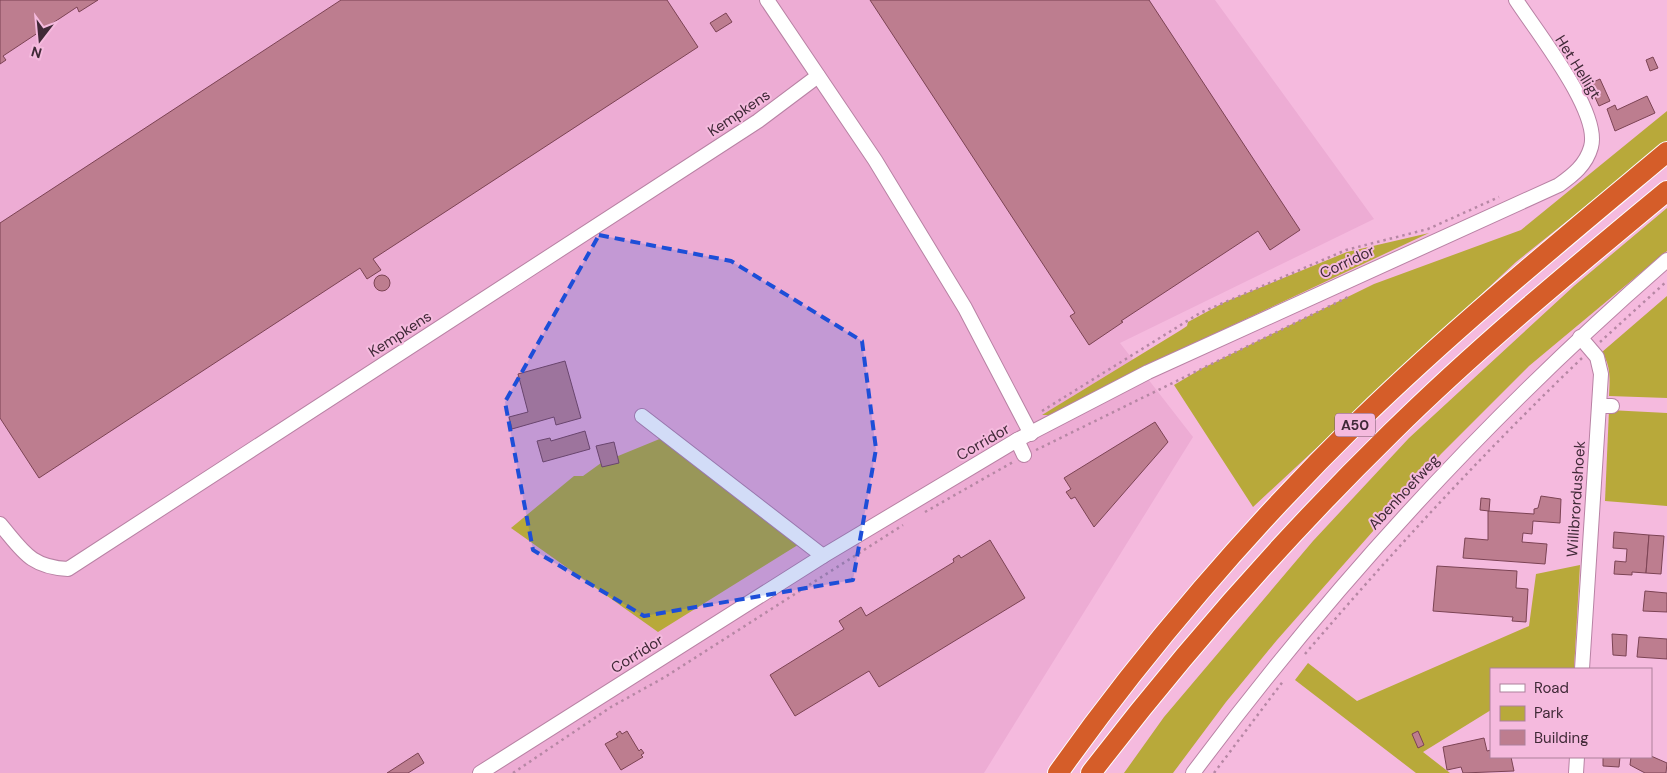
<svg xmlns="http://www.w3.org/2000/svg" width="1667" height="773" font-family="'DM Sans',sans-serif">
<rect width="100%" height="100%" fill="#f5bade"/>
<!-- built -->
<polygon fill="#edacd4" points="0,0 1215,0 1374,219 1120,343 1193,437 984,773 0,773"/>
<!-- green -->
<g fill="#b8a93a">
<polygon points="1667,111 1667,141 1516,262 1253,507 1174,385 1201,369 1374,284 1521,230"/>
<polygon points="1667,208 1667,251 1529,366 1441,454 1277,640 1226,702 1173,773 1124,773 1164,717 1313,541 1409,438 1574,286"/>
<polygon points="1429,233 1199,341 1052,415 1042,415 1181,330 1187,326 1188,322 1225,302 1347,252"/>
<path d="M1667,296V398L1609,396C1610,380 1611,366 1602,352Z"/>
<polygon points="1609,410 1667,413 1667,506 1605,501"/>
<polygon points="662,438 801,543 658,632 511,528 574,476 583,476 601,463"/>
<polygon points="1580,565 1574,669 1491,669 1491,710 1423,752 1450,773 1416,773 1295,680 1308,663 1357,701 1529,626 1536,574"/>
</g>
<!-- building -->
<g fill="#bd7d8f" stroke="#7c4354">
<polygon points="0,0 98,0 79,12 77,7 3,56 6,60 0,64"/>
<polygon points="341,0 667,0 698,47 373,259 381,270 367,279 360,268 39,478 0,418 0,223"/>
<polygon points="870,0 1149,0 1300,230 1270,250 1258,231 1121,321 1123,322 1089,345 1070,316 1075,313"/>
<polygon points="726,13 732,22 716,32 710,23"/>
<polygon points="1653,57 1658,68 1650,71 1646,60"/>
<polygon points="1600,79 1610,101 1599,106 1589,84"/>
<polygon points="1647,96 1655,113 1615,131 1607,109 1615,105 1617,110"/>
<circle cx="382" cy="283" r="8"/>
<polygon points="565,361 581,418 556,425 554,417 512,429 509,417 528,412 518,374"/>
<polygon points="1155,422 1168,442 1094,527 1075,497 1071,499 1066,492 1071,489 1064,478"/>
<polygon points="585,431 590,449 543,462 537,441 550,438 551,441"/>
<polygon points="614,442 619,463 602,467 596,446"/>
<polygon points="1541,496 1561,499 1560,523 1533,521 1532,534 1523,533 1522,542 1547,544 1545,564 1463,558 1465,538 1488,540 1488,511 1534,514 1534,509 1538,508"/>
<polygon points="1481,498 1490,499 1489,511 1480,510"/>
<polygon points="1614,532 1649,535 1646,573 1632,572 1632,575 1614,574 1615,561 1626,562 1627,549 1613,548"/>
<polygon points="1649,535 1664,536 1661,574 1646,573"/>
<polygon points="990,540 1025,598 879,687 869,671 795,716 770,675 844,629 839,621 861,607 866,616 954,562 953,559 959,555 961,558"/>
<polygon points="1437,566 1517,571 1516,588 1528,589 1526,622 1512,621 1513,617 1433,611"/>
<polygon points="1645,591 1667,593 1667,612 1643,611"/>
<polygon points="1612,634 1627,635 1626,656 1613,655"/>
<polygon points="1639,637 1667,639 1667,659 1637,657"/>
<polygon points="620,731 622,734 627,731 639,751 641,749 644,753 641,755 643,757 621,770 605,744 618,737 616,734"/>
<polygon points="1418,731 1424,745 1418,748 1412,734"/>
<polygon points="1484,738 1487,751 1491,750 1491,757 1511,757 1514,771 1463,773 1461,767 1447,770 1443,747"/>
<polygon points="418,753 424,763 408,773 387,773"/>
<polygon points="1651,756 1667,763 1666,773 1645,773 1630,765 1631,757"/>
<polygon points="1603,757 1620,757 1619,767 1603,766"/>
</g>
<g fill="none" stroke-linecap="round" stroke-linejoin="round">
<defs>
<g id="minor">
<polyline points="767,0 875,160 965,308 1031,434"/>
<polyline points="1580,337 1597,357 1601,374 1582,669"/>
<polyline points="1599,406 1612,406"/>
<polyline points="642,416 823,556"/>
<polyline points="1017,440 1024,455"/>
<path d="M0,524C23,551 30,567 68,569L758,121L818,76"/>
<path d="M480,773L823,556L1017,440L1148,372L1559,185C1573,175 1586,165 1591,147C1601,112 1536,31 1516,0"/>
<path d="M1193,773C1333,585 1490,414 1667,260"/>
<polyline points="1576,773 1577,757"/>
</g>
<g id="highway">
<path d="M1058,773C1145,650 1252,526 1360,420C1458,325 1563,239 1667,152"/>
<path d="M1091,773C1183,653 1283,539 1391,433C1478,347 1573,269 1667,191"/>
</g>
</defs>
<!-- minor casing -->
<use href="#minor" stroke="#b882a4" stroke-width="16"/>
<!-- highway casing -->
<use href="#highway" stroke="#fff" stroke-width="22"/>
<!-- path -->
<g stroke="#b687a4" stroke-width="2.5" stroke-dasharray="2.5 4" stroke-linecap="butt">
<polyline points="1600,342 1667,281"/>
<polyline points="1042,411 1200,313 1346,250 1428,229 1499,197"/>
<polyline points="1036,450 1350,296"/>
<polyline points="925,512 1013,462"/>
<path d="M1305,654C1393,551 1484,452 1583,357"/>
<polyline points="513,773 611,707 665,677 903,525"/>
<polyline points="1214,773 1284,680"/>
</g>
<!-- minor -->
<use href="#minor" stroke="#fff" stroke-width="14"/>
<!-- highway -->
<use href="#highway" stroke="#d55d29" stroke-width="20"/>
</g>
<!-- marked area -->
<path fill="#1d4ed8" fill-opacity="0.2" stroke="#1d4ed8" stroke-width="4" stroke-dasharray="10 6" stroke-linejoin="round" d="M599,235L731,261L862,341L876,449L853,580L644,616L533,550L505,402Z"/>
<g text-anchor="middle" stroke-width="4" stroke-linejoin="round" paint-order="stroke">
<!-- shield labels -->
<rect fill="#f5bade" stroke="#765469" stroke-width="1" x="1335" y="413.5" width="40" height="23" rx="4"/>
<g font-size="14" font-weight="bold" fill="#402937">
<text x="1355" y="430">A50</text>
</g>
<!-- street labels -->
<g font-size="15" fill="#402937" stroke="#f5bade">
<text transform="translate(1578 67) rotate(58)" y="5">Het Helligt</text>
<text transform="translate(739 113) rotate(-34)" y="5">Kempkens</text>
<text transform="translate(1347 262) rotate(-25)" y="5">Corridor</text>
<text transform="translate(400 334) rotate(-33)" y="5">Kempkens</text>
<text transform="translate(983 442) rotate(-30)" y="5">Corridor</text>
<text transform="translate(1404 492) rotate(-47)" y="5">Abenhoefweg</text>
<text transform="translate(1576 499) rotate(-86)" y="5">Willibrordushoek</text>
<text transform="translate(637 654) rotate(-32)" y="5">Corridor</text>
</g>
</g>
<!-- legend -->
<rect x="1490" y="668" width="162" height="90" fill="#f5bade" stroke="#ad809b"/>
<rect x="1500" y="684" width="25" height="8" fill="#ffffff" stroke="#ad809b"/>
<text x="1534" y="693" font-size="15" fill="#402937">Road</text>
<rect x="1500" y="706" width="25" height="15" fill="#b8a93a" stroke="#ad809b"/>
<text x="1534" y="718" font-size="15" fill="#402937">Park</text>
<rect x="1500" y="730" width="25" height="15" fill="#bd7d8f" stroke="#ad809b"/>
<text x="1534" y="743" font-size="15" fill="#402937">Building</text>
<!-- north arrow -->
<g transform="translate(40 40) rotate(196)" stroke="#f5bade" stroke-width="4" paint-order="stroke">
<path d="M0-4L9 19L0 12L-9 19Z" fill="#402937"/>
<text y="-8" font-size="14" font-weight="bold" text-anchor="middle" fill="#402937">N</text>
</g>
</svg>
